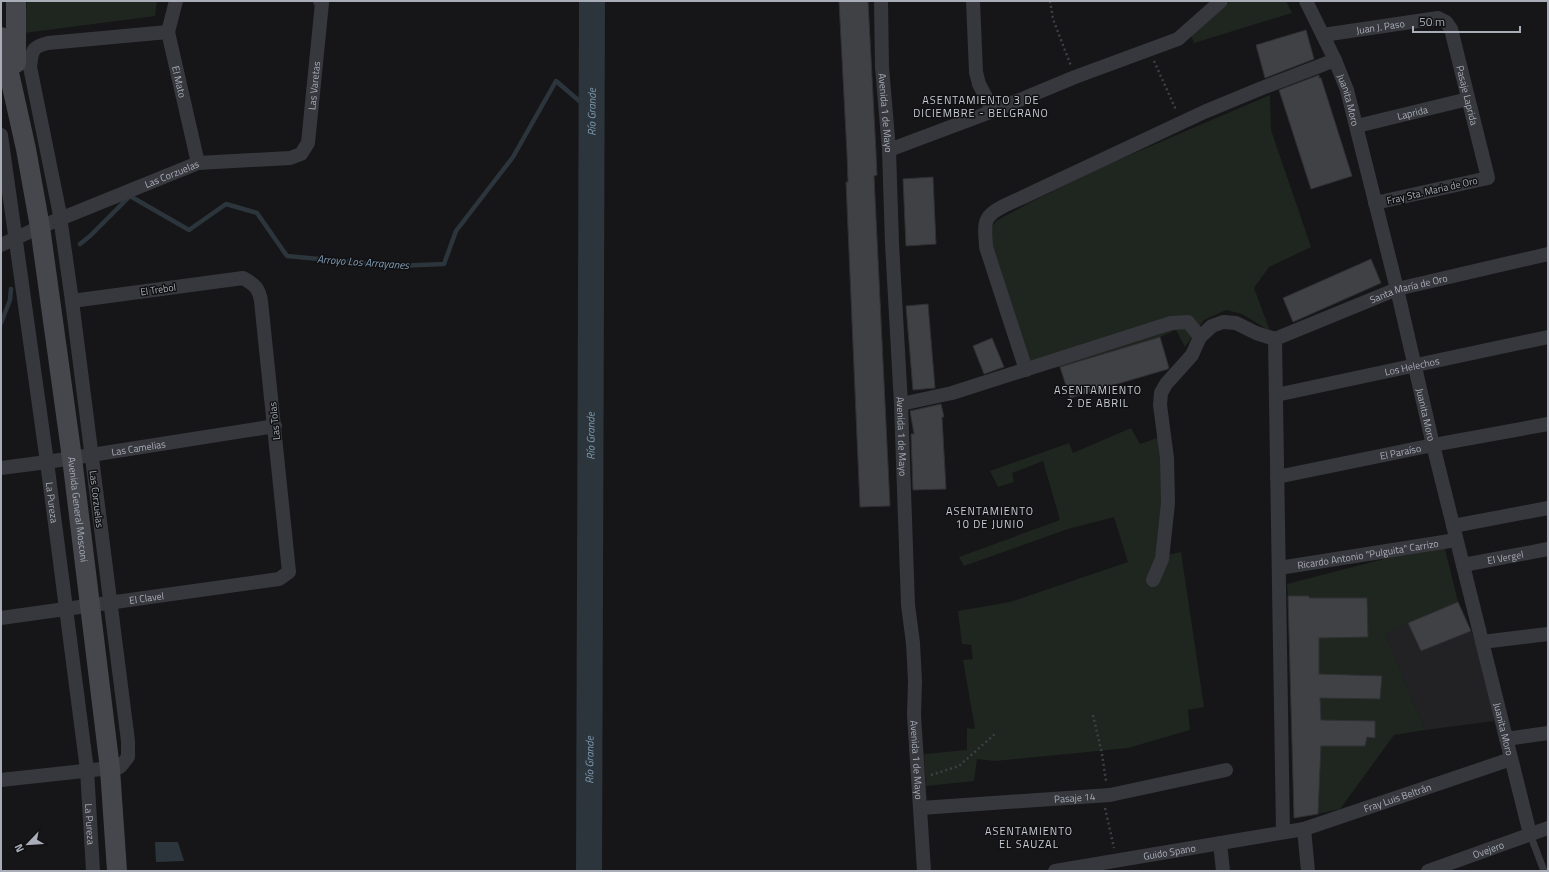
<svg xmlns="http://www.w3.org/2000/svg" width="1549" height="872" font-family="'Titillium Web',sans-serif">
<rect width="100%" height="100%" fill="#161618"/>
<!-- built -->
<polygon fill="#222225" points="1408,623 1422,651 1471,631 1486,667 1494,721 1425,730 1385,634"/>
<!-- green -->
<g fill="#1e261f">
<polygon points="27,1 157,1 155,16 24,33"/>
<polygon points="1231,1 1286,1 1292,13 1194,43 1191,35"/>
<polygon points="1270,95 1271,130 1311,247 1269,267 1254,288 1270,331 1242,314 1226,310 1204,320 1185,347 1176,330 1160,337 1060,367 1042,370 1021,375 985,238 996,221 1031,202 1102,167"/>
<polygon points="1131,428 1140,444 1160,437 1167,555 1181,552 1204,707 1188,710 1190,730 1128,748 995,761 977,759 974,781 926,786 924,754 967,750 967,728 975,729 963,660 973,659 971,645 962,644 958,611 1010,602 1128,562 1114,517 1068,529 964,566 959,557 1060,520 1043,461 1012,473 1014,482 998,487 990,471 1069,443 1073,453"/>
<polygon points="1438,545 1445,549 1458,602 1385,634 1425,730 1394,735 1340,809 1318,814 1321,746 1365,746 1367,737 1375,737 1375,721 1321,720 1320,698 1380,699 1382,676 1319,674 1309,640 1309,596 1288,596 1287,584"/>
</g>
<!-- water -->
<polygon fill="#2c353c" points="155,842 178,842 184,861 156,862"/>
<g fill="none" stroke-linecap="round" stroke-linejoin="round">
<!-- stream -->
<g stroke="#2c353c" stroke-width="4.5">
<polyline points="80,244 90,236 130,196 189,230 226,204 257,213 287,256 396,266 444,264 456,231 513,157 556,81 591,111"/>
<polyline points="1,323 10,300 11,289"/>
</g>
<!-- river -->
<path stroke="#2c353c" stroke-width="26" id="s1" d="M589,871L592,1"/>
</g>
<!-- building -->
<g fill="#404145" stroke="#303034">
<polygon points="839,1 868,1 876,152 877,175 874,176 890,506 860,507 846,182 848,182 847,154"/>
<polygon points="1306,30 1314,59 1265,78 1256,45"/>
<polygon points="1319,75 1319,78 1321,78 1352,176 1311,189 1279,90"/>
<polygon points="933,177 936,244 906,246 903,179"/>
<polygon points="1371,259 1381,283 1293,322 1283,298"/>
<polygon points="928,304 935,388 913,390 906,306"/>
<polygon points="1160,337 1169,368 1168,369 1070,398 1060,367"/>
<polygon points="992,338 1004,367 984,374 973,346"/>
<polygon points="941,404 944,417 942,417 946,489 913,490 911,434 914,434 910,411"/>
<polygon points="1288,596 1309,596 1309,598 1367,598 1368,637 1319,638 1319,674 1382,676 1380,699 1320,698 1321,720 1375,721 1375,738 1367,737 1365,746 1321,746 1318,814 1294,818"/>
<polygon points="1458,602 1471,631 1421,651 1408,623"/>
</g>
<g fill="none" stroke-linecap="round" stroke-linejoin="round">
<!-- path -->
<g stroke="#3d3f44" stroke-width="2.5" stroke-dasharray="2 3" stroke-linecap="butt">
<polyline points="1050,1 1053,19 1071,66"/>
<polyline points="1154,61 1176,110"/>
<polyline points="1093,715 1102,754 1106,781"/>
<polyline points="931,775 959,766 996,733"/>
<polyline points="1105,808 1114,848"/>
</g>
<!-- lane -->
<polyline stroke="#37383d" stroke-width="7" points="1530,834 1544,871"/>
<!-- street -->
<g stroke="#37383d" stroke-width="14">
<path id="s2" d="M176,1L168,32L198,163"/>
<path id="s3" d="M881,1L882,67L889,150L892,244L901,404L908,605L913,643L915,681L914,715L924,871"/>
<polyline points="973,1 976,72 979,84 993,111"/>
<path id="s4" d="M1306,1L1335,60L1347,90L1397,289L1433,445L1530,834"/>
<path id="s5" d="M1323,35L1438,18L1446,22L1451,29L1488,178L1375,203"/>
<path id="s6" d="M1357,126L1468,99"/>
<path id="s7" d="M1,135L47,462L87,770L93,871"/>
<polyline points="889,150 993,111 1075,77 1178,39 1221,1"/>
<path id="s8" d="M1,245L40,227L198,163L290,158L301,154L308,143L322,3L320,1"/>
<polyline points="1275,339 1283,832"/>
<path id="s9" d="M1275,339L1397,289L1548,254"/>
<path d="M1026,370L986,247C986,239 983,225 988,218C992,210 1012,202 1021,198L1204,112L1262,88L1335,60"/>
<path id="s10" d="M1276,395L1548,337"/>
<polyline points="901,404 952,393 1171,323 1188,322 1200,337"/>
<path id="s11" d="M1,468L47,462L275,426"/>
<path id="s12" d="M1277,477L1433,445L1548,424"/>
<polyline points="1453,526 1548,508"/>
<path id="s13" d="M1463,565L1548,549"/>
<path id="s14" d="M1279,568L1456,540"/>
<polyline points="1153,580 1162,559 1168,503 1167,458 1160,405 1161,393 1166,384 1192,355 1200,337 1212,326 1223,322 1236,323 1256,333 1275,339"/>
<path id="s15" d="M1,618L279,579L289,572L261,301C259,288 254,284 243,278L72,301"/>
<polyline points="1482,642 1548,634"/>
<polyline points="1506,739 1548,733"/>
<path d="M1,780L120,767L128,757V741L72,301L59,210L30,67C32,52 31,47 48,43L168,32"/>
<path id="s16" d="M921,808L1110,795L1226,770"/>
<polyline points="1304,829 1308,871"/>
<polyline points="1220,843 1223,871"/>
<path id="s17" d="M1055,871L1304,829L1511,759"/>
<path id="s18" d="M1428,871L1548,828"/>
</g>
<!-- secondary -->
<g stroke="#45474d" stroke-width="20">
<polyline points="16,1 16,63"/>
<path id="s19" d="M1,37L26,149L40,227L72,458L110,769L117,871"/>
</g>
</g>
<g text-anchor="middle" stroke-width="3" stroke-linejoin="round" paint-order="stroke">
<!-- street labels -->
<g font-size="10" fill="#a8adb8" stroke="#111113">
<text dy="4" stroke="none"><textPath href="#s5" startOffset="58">Juan J. Paso</textPath></text>
<text dy="4" stroke="none"><textPath href="#s2" startOffset="83">El Mato</textPath></text>
<text dy="4" stroke="none"><textPath href="#s8" startOffset="388">Las Varetas</textPath></text>
<text dy="4" stroke="none"><textPath href="#s5" startOffset="202">Pasaje Laprida</textPath></text>
<text dy="4" stroke="none"><textPath href="#s4" startOffset="108">Juanita Moro</textPath></text>
<text dy="4" stroke="none"><textPath href="#s6" startOffset="57">Laprida</textPath></text>
<text dy="4" stroke="none"><textPath href="#s3" startOffset="112">Avenida 1 de Mayo</textPath></text>
<text dy="4" stroke="none"><textPath href="#s8" startOffset="185">Las Corzuelas</textPath></text>
<text transform="translate(1432 190) rotate(-13)" y="4">Fray Sta. Maria de Oro</text>
<text transform="translate(158 289) rotate(-8)" y="4">El Trebol</text>
<text dy="4" stroke="none"><textPath href="#s9" startOffset="143">Santa María de Oro</textPath></text>
<text dy="4" stroke="none"><textPath href="#s10" startOffset="139">Los Helechos</textPath></text>
<text dy="4" stroke="none"><textPath href="#s4" startOffset="432">Juanita Moro</textPath></text>
<text transform="translate(274 421) rotate(-96)" y="4">Las Tolas</text>
<text dy="4" stroke="none"><textPath href="#s3" startOffset="436">Avenida 1 de Mayo</textPath></text>
<text dy="4" stroke="none"><textPath href="#s11" startOffset="139">Las Camelias</textPath></text>
<text dy="4" stroke="none"><textPath href="#s12" startOffset="126">El Paraíso</textPath></text>
<text transform="translate(97 499) rotate(83)" y="4">Las Corzuelas</text>
<text dy="4" stroke="none"><textPath href="#s7" startOffset="371">La Pureza</textPath></text>
<text dy="4" stroke="none"><textPath href="#s19" startOffset="479">Avenida General Mosconi</textPath></text>
<text dy="4" stroke="none"><textPath href="#s14" startOffset="90">Ricardo Antonio "Pulguita" Carrizo</textPath></text>
<text dy="4" stroke="none"><textPath href="#s13" startOffset="43">El Vergel</textPath></text>
<text dy="4" stroke="none"><textPath href="#s15" startOffset="147">El Clavel</textPath></text>
<text dy="4" stroke="none"><textPath href="#s4" startOffset="756">Juanita Moro</textPath></text>
<text dy="4" stroke="none"><textPath href="#s3" startOffset="760">Avenida 1 de Mayo</textPath></text>
<text dy="4" stroke="none"><textPath href="#s16" startOffset="154">Pasaje 14</textPath></text>
<text dy="4" stroke="none"><textPath href="#s17" startOffset="351">Fray Luis Beltrán</textPath></text>
<text dy="4" stroke="none"><textPath href="#s7" startOffset="695">La Pureza</textPath></text>
<text dy="4" stroke="none"><textPath href="#s18" startOffset="64">Ovejero</textPath></text>
<text dy="4" stroke="none"><textPath href="#s17" startOffset="116">Guido Spano</textPath></text>
</g>
<!-- neighbourhood labels -->
<g font-size="11" letter-spacing="1" fill="#c9ccd4" stroke="#111113">
<text x="981" y="104">ASENTAMIENTO 3 DE<tspan x="981" dy="13">DICIEMBRE - BELGRANO</tspan></text>
<text x="1098" y="394">ASENTAMIENTO<tspan x="1098" dy="13">2 DE ABRIL</tspan></text>
<text x="990" y="515">ASENTAMIENTO<tspan x="990" dy="13">10 DE JUNIO</tspan></text>
<text x="1029" y="835">ASENTAMIENTO<tspan x="1029" dy="13">EL SAUZAL</tspan></text>
</g>
<!-- water labels -->
<g font-size="11" font-style="italic" fill="#7f9bb3" stroke="#111113">
<text dy="4" stroke="none"><textPath href="#s1" startOffset="759">Río Grande</textPath></text>
<text transform="translate(363 262) rotate(4)" y="4">Arroyo Los Arrayanes</text>
<text dy="4" stroke="none"><textPath href="#s1" startOffset="435">Río Grande</textPath></text>
<text dy="4" stroke="none"><textPath href="#s1" startOffset="111">Río Grande</textPath></text>
</g>
</g>
<!-- border -->
<rect width="1549" height="872" fill="none" stroke="#a8adb8" stroke-width="4"/>
<!-- north arrow -->
<g transform="translate(28 844) rotate(245)" stroke="#111113" stroke-width="3" paint-order="stroke">
<path d="M0-3L7 15L0 10L-7 15Z" fill="#a8adb8"/>
<text y="-6" font-size="11" font-weight="bold" text-anchor="middle" fill="#a8adb8">N</text>
</g>
<!-- scale -->
<path d="M1413 26v6h107v-6" fill="none" stroke="#a8adb8" stroke-width="2"/>
<text x="1419" y="26" font-size="12" fill="#a8adb8" stroke="#111113" stroke-width="3" paint-order="stroke">50 m</text>
</svg>
